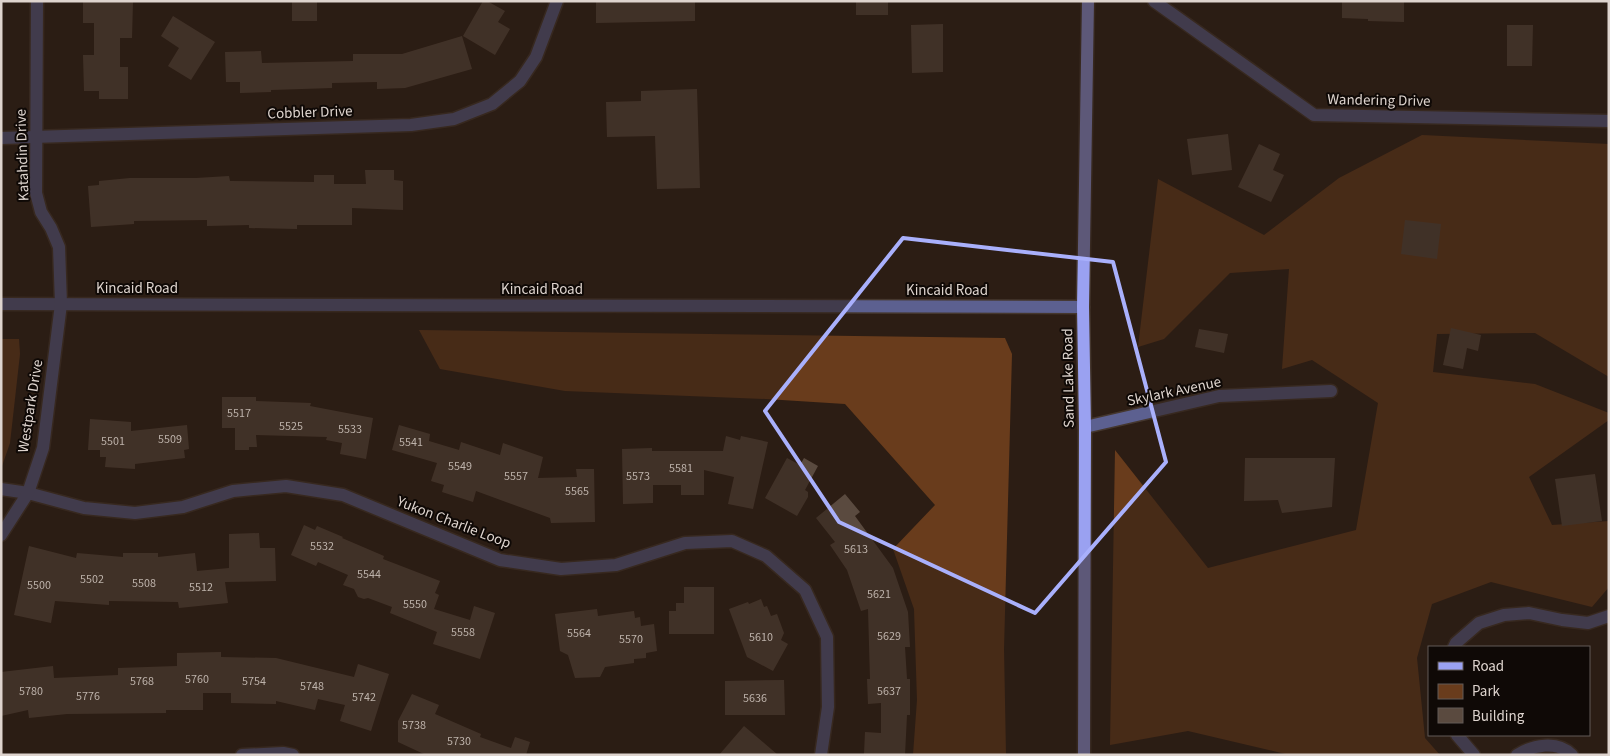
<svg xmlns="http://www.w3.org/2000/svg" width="1610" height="756" font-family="'Source Sans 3',sans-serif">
<rect width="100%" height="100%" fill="#2c1d14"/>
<!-- green -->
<g fill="#693c1c">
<polygon points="1422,135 1609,144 1609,377 1535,333 1437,334 1433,372 1535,384 1609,413 1609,420 1529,477 1552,525 1609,521 1609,587 1592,607 1491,582 1432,604 1417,658 1425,738 1440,755 1290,755 1188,731 1110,745 1115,450 1208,568 1356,530 1378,403 1312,360 1282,369 1289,269 1230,273 1164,339 1138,347 1158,179 1264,235 1339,178"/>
<polygon points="419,330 1005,338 1012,354 1004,649 1006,755 913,755 917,700 914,609 893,549 935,505 845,404 766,399 565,391 440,369"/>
<polygon points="1,339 19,339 20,354 10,443 1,469"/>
</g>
<!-- building -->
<g fill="#5a4a3f">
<polygon points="83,1 133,1 132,38 120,38 120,67 128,67 128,99 99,99 99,91 84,91 83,55 94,55 94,23 83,23"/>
<rect x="292" y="1" width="25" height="20"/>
<polygon points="483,1 487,1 505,11 498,22 510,29 495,55 463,36"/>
<polygon points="596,1 695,1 695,21 596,23"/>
<rect x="856" y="1" width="32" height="14"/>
<polygon points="1342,1 1404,1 1404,22 1368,21 1368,19 1342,18"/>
<polygon points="173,16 215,42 191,80 168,66 179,48 161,36"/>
<polygon points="943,24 943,72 912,73 911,25"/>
<polygon points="1507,25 1533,25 1532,66 1507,66"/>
<polygon points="462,36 472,69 405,88 377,89 377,82 332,83 332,88 271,90 271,92 240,93 240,82 226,82 225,52 261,51 262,63 353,61 353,54 402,54"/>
<polygon points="697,89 700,188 657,189 655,136 607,137 606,102 641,101 641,91"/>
<polygon points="1228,134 1232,170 1192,175 1187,139"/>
<polygon points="1259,144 1280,154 1273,170 1284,175 1271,202 1238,187"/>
<polygon points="365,170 394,170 394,180 403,181 403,210 352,208 352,225 297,225 297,229 249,228 249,225 207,226 207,220 134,221 134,224 91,227 88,186 99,185 99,181 130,178 196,178 229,176 230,181 314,182 314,175 334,175 334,184 366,184"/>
<polygon points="1405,220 1441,224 1437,259 1401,254"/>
<polygon points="1451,328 1481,335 1478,351 1467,348 1463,369 1443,365"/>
<polygon points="1199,329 1228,334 1224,353 1195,347"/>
<polygon points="222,397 256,397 256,401 311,403 310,406 373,418 366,459 340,454 342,443 326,440 327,437 256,435 257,447 249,447 249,450 235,450 235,428 222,428"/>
<polygon points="90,419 131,422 131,431 187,425 189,449 184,450 185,458 135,464 135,469 105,467 106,457 100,457 100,450 88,450"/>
<polygon points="399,425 430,434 429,441 459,450 461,442 500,455 503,443 543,457 538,478 577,477 576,469 594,469 595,522 551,523 550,518 476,491 473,502 442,492 444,485 431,481 437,463 392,450"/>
<polygon points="726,436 740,440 741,436 768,442 753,509 728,504 734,477 704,470 704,495 681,495 681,485 653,485 653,503 623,504 622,449 652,448 652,451 723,451"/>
<polygon points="787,458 800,465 804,458 818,466 805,490 808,492 808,497 797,516 765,498"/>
<polygon points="1245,458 1335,458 1332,507 1282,513 1278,500 1244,501"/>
<polygon points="1595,474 1602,521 1562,526 1555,479"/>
<polygon points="845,494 860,512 855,516 893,568 908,612 910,647 905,647 907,679 910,679 910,715 907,715 905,755 864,754 865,732 881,733 881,703 868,704 867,679 870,679 868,609 861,611 847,570 830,545 835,542 816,518"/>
<polygon points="304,525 315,530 317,526 343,537 342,538 384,556 383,559 440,581 435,593 439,595 434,609 470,620 474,606 495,613 480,659 433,644 437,632 390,613 392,607 368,598 364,599 358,597 354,589 343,585 348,575 318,562 316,566 291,555"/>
<polygon points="259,533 260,548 275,548 276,581 225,582 228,603 179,608 178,602 109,601 109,605 55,601 51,623 14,615 29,546 76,558 77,553 123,557 123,553 158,553 158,557 195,553 197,571 229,568 229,534"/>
<polygon points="684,587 714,587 714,634 669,634 669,611 676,611 676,603 684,603"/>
<polygon points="761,599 764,607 767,606 771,616 777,614 784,633 781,640 788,644 773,671 747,657 729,609 748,602 749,604"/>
<polygon points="597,609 598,616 634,611 635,618 640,617 641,626 654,624 657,651 646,653 646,658 634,659 634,663 605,667 600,677 575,678 568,655 560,651 555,614"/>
<polygon points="221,652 221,657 276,658 354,677 358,664 389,674 371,731 340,721 345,705 318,699 315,710 276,701 276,704 231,703 231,693 203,693 203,710 166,710 166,713 67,714 29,718 28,710 1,716 1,672 53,666 54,678 118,675 118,668 177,666 177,653"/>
<polygon points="784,680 785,715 725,715 725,681"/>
<polygon points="412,694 439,705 435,714 481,734 480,737 511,748 515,737 530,742 526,755 426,755 398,742 398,721"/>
<polygon points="744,726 778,755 719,755"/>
</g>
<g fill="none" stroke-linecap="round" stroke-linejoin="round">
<defs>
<g id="minor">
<polyline points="1154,1 1314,115 1609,121"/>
<polyline points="1,138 411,125 454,119 492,104 520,81 536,57 557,1"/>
<polyline points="1,304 1083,307"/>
<polyline points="1085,427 1219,396 1331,391"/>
<polyline points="1,489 28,493 84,508 135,513 183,507 233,491 286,486 343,495 500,560 561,569 616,565 685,543 732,541 766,556 805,590 827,637 828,707 821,755"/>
<polyline points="1,535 28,493 43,448 61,304 59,247 51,228 41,212 36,193 37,1"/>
<polyline points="1454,647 1456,643 1479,623 1504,615 1529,613 1562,620 1588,623 1609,616"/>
<polyline points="1457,735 1474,755"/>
<polyline points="242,755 283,753 293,755"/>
<path d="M1517,755C1533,745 1557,740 1572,755"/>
</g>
<polyline id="major" points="1084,755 1085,427 1083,307 1088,1"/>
</defs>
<!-- minor casing -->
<use href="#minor" stroke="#45372e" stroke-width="15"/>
<!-- major casing -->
<use href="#major" stroke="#45372e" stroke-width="15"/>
<!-- minor -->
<use href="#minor" stroke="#5c6090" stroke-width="12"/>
<!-- major -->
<use href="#major" stroke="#9aa1f1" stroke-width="12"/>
</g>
<!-- marked area -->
<path d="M0 0H1610V756H0ZM903,238L1113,262L1166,462L1035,613L839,522L765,411Z" fill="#2c1d14" fill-opacity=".55" fill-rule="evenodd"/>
<path fill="none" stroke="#a9b0fc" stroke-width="4" stroke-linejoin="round" d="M903,238L1113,262L1166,462L1035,613L839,522L765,411Z"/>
<g text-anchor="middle" stroke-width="4" stroke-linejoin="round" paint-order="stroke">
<!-- number labels -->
<g font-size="12" fill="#bdb2aa">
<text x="239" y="417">5517</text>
<text x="291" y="430">5525</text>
<text x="350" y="433">5533</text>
<text x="170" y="443">5509</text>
<text x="113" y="445">5501</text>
<text x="411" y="446">5541</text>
<text x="460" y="470">5549</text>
<text x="681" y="472">5581</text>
<text x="516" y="480">5557</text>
<text x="638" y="480">5573</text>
<text x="577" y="495">5565</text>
<text x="322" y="550">5532</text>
<text x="856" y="553">5613</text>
<text x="369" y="578">5544</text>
<text x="92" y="583">5502</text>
<text x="144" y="587">5508</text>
<text x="39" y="589">5500</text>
<text x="201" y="591">5512</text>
<text x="879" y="598">5621</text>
<text x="415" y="608">5550</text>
<text x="463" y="636">5558</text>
<text x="579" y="637">5564</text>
<text x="889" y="640">5629</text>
<text x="761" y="641">5610</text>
<text x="631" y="643">5570</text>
<text x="197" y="683">5760</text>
<text x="142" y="685">5768</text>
<text x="254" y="685">5754</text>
<text x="312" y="690">5748</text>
<text x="31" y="695">5780</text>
<text x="889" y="695">5637</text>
<text x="88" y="700">5776</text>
<text x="364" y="701">5742</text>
<text x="755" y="702">5636</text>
<text x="414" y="729">5738</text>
<text x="459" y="745">5730</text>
</g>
<!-- street labels -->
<g font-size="15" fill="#ded4ce" stroke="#0f0906">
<text transform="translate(1379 100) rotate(1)" y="5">Wandering Drive</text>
<text transform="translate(310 112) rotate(-2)" y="5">Cobbler Drive</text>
<text transform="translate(22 155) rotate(-92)" y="5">Katahdin Drive</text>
<text x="137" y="293">Kincaid Road</text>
<text x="542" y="294">Kincaid Road</text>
<text x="947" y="295">Kincaid Road</text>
<text transform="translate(1068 378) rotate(-91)" y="5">Sand Lake Road</text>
<text transform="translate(1174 391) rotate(-12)" y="5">Skylark Avenue</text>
<text transform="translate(30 406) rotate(-81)" y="5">Westpark Drive</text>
<text transform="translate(454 522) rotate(21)" y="5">Yukon Charlie Loop</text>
</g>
</g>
<!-- border -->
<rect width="1610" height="756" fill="none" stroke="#ded4ce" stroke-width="5"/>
<!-- legend -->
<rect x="1428" y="646" width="162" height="90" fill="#0f0906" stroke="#625a56"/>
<rect x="1438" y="662" width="25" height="8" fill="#9aa1f1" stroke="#625a56"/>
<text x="1472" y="671" font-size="15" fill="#ded4ce">Road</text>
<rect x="1438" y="684" width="25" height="15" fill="#693c1c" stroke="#625a56"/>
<text x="1472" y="696" font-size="15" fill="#ded4ce">Park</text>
<rect x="1438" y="708" width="25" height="15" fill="#5a4a3f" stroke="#625a56"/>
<text x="1472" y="721" font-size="15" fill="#ded4ce">Building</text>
</svg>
